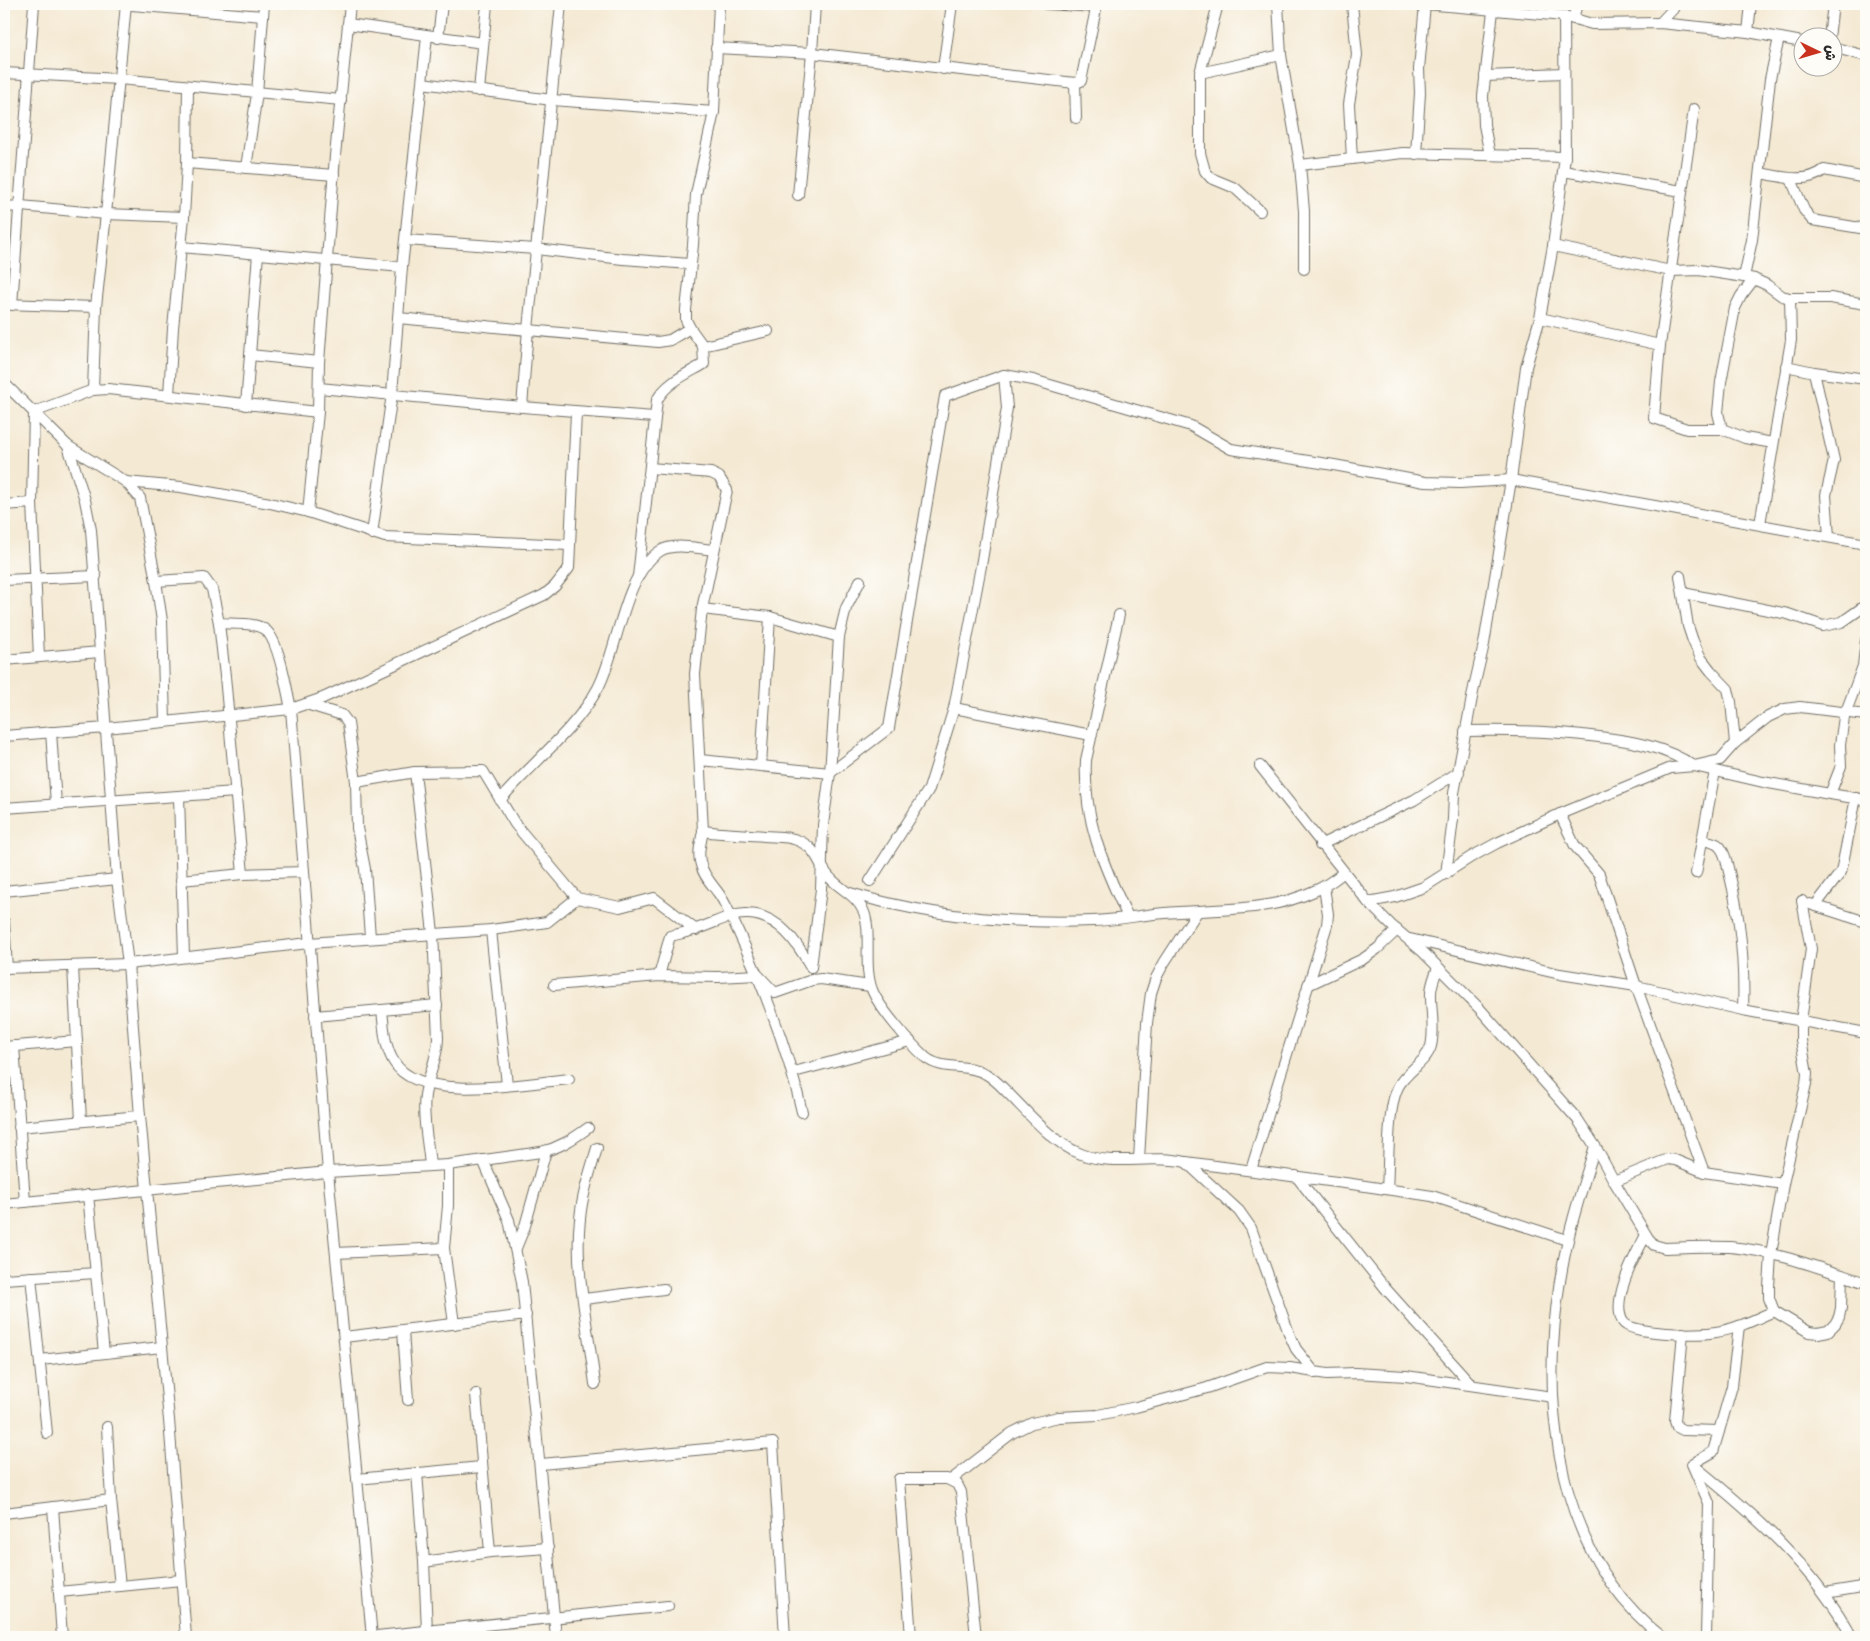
<svg xmlns="http://www.w3.org/2000/svg" width="1870" height="1641" font-family="'Architects Daughter','Playpen Sans Arabic',sans-serif">
<rect width="100%" height="100%" fill="#fdfcf7"/>
<filter id="ink" filterUnits="userSpaceOnUse"><feTurbulence type="fractalNoise" baseFrequency=".02" numOctaves="2"/><feDisplacementMap in="SourceGraphic" scale="10" xChannelSelector="R" yChannelSelector="G"/><feConvolveMatrix kernelMatrix="1 2 1 2 8 2 1 2 1" color-interpolation-filters="sRGB"/></filter>
<filter id="wash" filterUnits="userSpaceOnUse"><feTurbulence type="fractalNoise" baseFrequency=".0096" numOctaves="4" result="noise"/><feDisplacementMap in="SourceGraphic" scale="20" xChannelSelector="R" yChannelSelector="G"/><feGaussianBlur stdDeviation="1.12" result="paint"/><feColorMatrix in="noise" values="0 0 0 0 0 0 0 0 0 0 0 0 0 0 0 0 0 1.4 0 .05"/><feComposite in="paint" operator="in"/></filter>
<g filter="url(#wash)">
<rect width="100%" height="100%" fill="#f4e9d3"/>
</g>
<g filter="url(#ink)">
<g fill="none" stroke-linecap="round" stroke-linejoin="round">
<defs>
<g id="minor">
<polyline points="120,4 263,16"/>
<polyline points="1046,4 1096,7"/>
<polyline points="1218,4 1200,73 1200,153 1205,171 1211,178 1235,188 1260,211"/>
<polyline points="1278,4 1281,55 1300,165 1304,211 1304,269"/>
<polyline points="1425,4 1564,16 1592,24 1660,23 1748,32 1802,42"/>
<polyline points="1573,19 1577,4"/>
<polyline points="1660,23 1673,9 1674,4"/>
<polyline points="348,24 483,43"/>
<polyline points="1748,32 1751,4"/>
<polyline points="438,38 442,4"/>
<polyline points="1829,38 1833,4"/>
<polyline points="1832,47 1866,56"/>
<polyline points="716,48 812,53 1075,83 1081,81 1097,4"/>
<polyline points="943,69 952,4"/>
<polyline points="4,73 119,79 341,100"/>
<polyline points="1200,73 1281,55"/>
<polyline points="1485,76 1564,73"/>
<polyline points="422,83 552,100 714,112"/>
<polyline points="1075,83 1076,118"/>
<polyline points="479,91 487,4"/>
<polyline points="1694,109 1660,345 1654,418 1687,429 1722,429 1745,438 1773,443"/>
<polyline points="1416,154 1420,93 1419,69 1425,4"/>
<polyline points="1490,155 1484,125 1483,96 1493,11"/>
<polyline points="1352,159 1349,104 1357,55 1352,4"/>
<polyline points="187,163 334,175"/>
<polyline points="1300,165 1403,153 1565,157"/>
<polyline points="246,168 257,93 264,4"/>
<polyline points="1563,171 1682,191"/>
<path d="M1760,173C1781,177 1807,184 1824,170L1866,178"/>
<polyline points="1791,179 1804,210 1812,220 1866,229"/>
<polyline points="798,195 812,53 815,4"/>
<polyline points="4,207 21,206 106,214 184,217"/>
<polyline points="406,240 536,249 623,259 690,264"/>
<polyline points="1553,246 1671,271 1699,270 1744,277 1754,279 1767,285 1782,296 1790,298 1830,298 1866,304"/>
<polyline points="181,247 402,267"/>
<polyline points="1744,277 1752,240 1770,79 1779,38"/>
<polyline points="4,304 96,307 106,214 126,4"/>
<polyline points="12,305 34,4"/>
<polyline points="398,318 658,342 670,340 690,328"/>
<polyline points="1540,318 1660,345"/>
<polyline points="703,346 768,331"/>
<polyline points="250,355 319,362"/>
<polyline points="1786,366 1814,372 1866,379"/>
<polyline points="1814,372 1834,460 1826,495 1829,537"/>
<path d="M4,383L68,446L126,482L140,498L156,581L204,578L212,589L219,623C233,624 252,622 264,629C279,637 287,692 291,709L328,1172L372,1637"/>
<polyline points="319,388 522,407 528,329 561,4"/>
<polyline points="93,390 96,307"/>
<polyline points="169,395 173,328 184,217 187,163 188,86"/>
<polyline points="246,405 258,254"/>
<polyline points="522,407 654,417"/>
<polyline points="1722,429 1718,413 1721,382 1735,308 1741,296 1754,279"/>
<polyline points="68,446 85,500 91,530 117,879 128,964 140,1116 169,1420 186,1637"/>
<path d="M650,468L711,473L719,477L727,490L702,609L695,674L703,831C701,842 697,854 701,865C704,877 712,884 719,894C724,901 728,910 732,918C761,980 787,1045 802,1112"/>
<polyline points="126,482 181,487 270,503 308,512 385,537 569,545"/>
<polyline points="4,505 32,503"/>
<polyline points="308,512 318,412 319,362 335,156 350,4"/>
<polyline points="1760,524 1791,340 1790,298"/>
<polyline points="372,534 392,394 402,267 427,36"/>
<polyline points="1680,576 1688,626 1693,641 1701,658 1711,671 1728,689 1731,702 1735,743"/>
<path d="M638,577L657,400C667,382 687,374 704,364L703,346L690,328L686,320V310L693,245L696,194L714,112L719,4"/>
<polyline points="4,580 96,576"/>
<polyline points="156,581 162,621 165,721"/>
<polyline points="1683,593 1788,614 1823,626 1842,622 1866,605"/>
<polyline points="702,609 770,617 839,637"/>
<path d="M1119,615L1086,760C1083,819 1103,865 1128,917"/>
<polyline points="219,623 225,676 243,874"/>
<polyline points="39,657 32,503 34,412 93,390 108,389 318,412"/>
<polyline points="4,660 100,652"/>
<polyline points="306,704 342,715 348,723 356,782 357,828 365,869 370,937"/>
<polyline points="954,708 981,566 1007,408 1004,375"/>
<path d="M1465,731C1511,730 1554,731 1599,737C1633,741 1665,747 1694,766L1720,760L1735,743L1768,717L1785,709L1800,707L1866,715"/>
<polyline points="51,732 56,804"/>
<polyline points="4,736 106,728 291,709 323,698 544,595 555,586 569,568 576,412"/>
<polyline points="700,760 830,773 889,728 945,396 1004,375 1033,380 1191,426 1231,449 1334,465 1425,482 1460,483 1511,480 1866,544"/>
<polyline points="761,766 770,617"/>
<path d="M1260,766L1368,902L1391,925L1423,952L1479,1008L1578,1120L1595,1146L1614,1181L1648,1238L1654,1245L1665,1248C1686,1247 1708,1246 1730,1247C1776,1251 1822,1269 1866,1283"/>
<path d="M415,772L433,933L438,1038C438,1058 428,1075 425,1095C422,1117 428,1142 430,1165"/>
<polyline points="356,782 415,772 483,771 515,824 577,898 620,907 654,898 696,930"/>
<polyline points="1830,794 1866,800"/>
<polyline points="179,797 184,957"/>
<path d="M500,800C530,765 576,729 598,688C618,651 623,575 660,551C673,543 699,548 713,550"/>
<polyline points="4,808 236,792"/>
<polyline points="1560,814 1575,846 1599,874 1636,986 1704,1172"/>
<path d="M703,831C723,834 744,834 764,836C775,837 787,836 797,840C815,847 817,859 826,873C836,888 855,893 863,910C873,931 862,968 873,992C881,1010 910,1043 925,1057C941,1071 968,1063 986,1074C995,1079 1002,1087 1009,1094C1030,1115 1053,1143 1081,1154C1114,1167 1151,1154 1186,1162L1352,1184L1432,1196L1567,1240"/>
<path d="M1702,840C1710,842 1718,842 1722,850C1726,856 1727,865 1729,872C1740,915 1745,966 1743,1010"/>
<polyline points="1320,845 1414,800 1459,772"/>
<polyline points="1696,873 1715,771"/>
<polyline points="1446,874 1453,819 1454,793 1474,687 1484,644 1511,480 1526,367 1540,318 1553,246 1565,157 1564,16"/>
<polyline points="181,880 243,874 304,872"/>
<polyline points="870,881 929,789 954,708 1091,735"/>
<polyline points="4,891 117,879"/>
<path d="M850,893C930,917 1011,924 1093,921C1117,920 1141,915 1165,913C1212,909 1271,912 1314,891C1325,887 1334,880 1343,873"/>
<polyline points="1802,901 1811,949 1801,1021 1801,1040 1807,1074 1806,1084 1783,1184 1771,1254 1769,1287 1769,1298 1774,1311 1809,1332 1818,1333 1828,1331 1835,1324 1839,1317 1841,1308 1842,1275"/>
<polyline points="1368,902 1395,897 1424,887 1471,857 1497,843 1560,814 1671,768 1694,766 1763,782 1830,794 1841,766 1840,745 1844,717 1863,666 1866,640"/>
<polyline points="1810,904 1866,922"/>
<polyline points="1815,906 1841,872 1856,798"/>
<polyline points="4,922 7,968"/>
<polyline points="491,930 507,1085"/>
<polyline points="1410,939 1560,974 1636,986 1743,1010 1866,1033"/>
<polyline points="73,966 81,1121"/>
<polyline points="811,967 821,889 823,825 830,773 839,637 846,608 860,581"/>
<polyline points="4,968 128,964 309,943 491,930 547,922 577,898"/>
<path d="M659,976L670,936C679,934 688,932 696,929C713,924 731,913 748,914C779,915 798,944 811,967"/>
<polyline points="554,985 659,976 718,977 758,975 775,993 812,980 821,979 870,986"/>
<polyline points="1308,985 1363,959 1377,949 1397,930"/>
<path d="M382,1010C384,1027 384,1046 394,1062C419,1104 526,1083 569,1079"/>
<polyline points="315,1016 437,1005"/>
<polyline points="14,1046 25,1202"/>
<polyline points="4,1047 77,1041"/>
<polyline points="794,1072 910,1041"/>
<polyline points="19,1127 140,1116"/>
<path d="M1595,1146C1586,1177 1575,1208 1568,1240C1537,1374 1545,1545 1662,1637"/>
<polyline points="1139,1159 1147,1023 1151,993 1156,978 1164,963 1197,912"/>
<polyline points="483,1160 509,1220 522,1282 556,1637"/>
<polyline points="1186,1162 1239,1211 1251,1228 1290,1336 1296,1349 1315,1373"/>
<polyline points="448,1165 448,1206 444,1248 454,1324"/>
<polyline points="1251,1170 1327,925 1328,914 1324,887"/>
<polyline points="1296,1176 1386,1289 1471,1384"/>
<polyline points="1614,1181 1668,1159 1675,1160 1704,1172 1783,1184"/>
<path d="M1387,1189C1389,1163 1387,1108 1398,1087C1406,1071 1426,1063 1431,1046C1435,1030 1431,1012 1431,996C1430,986 1435,976 1438,967"/>
<polyline points="88,1195 104,1353"/>
<path d="M4,1204L328,1172L448,1165L541,1152C559,1148 573,1139 588,1128"/>
<path d="M1646,1235C1636,1253 1610,1301 1623,1322C1631,1335 1701,1335 1716,1332C1737,1329 1756,1319 1774,1311"/>
<polyline points="516,1248 525,1226 546,1151"/>
<polyline points="336,1253 444,1248"/>
<polyline points="31,1277 47,1433"/>
<polyline points="4,1279 96,1273"/>
<polyline points="584,1299 664,1289"/>
<polyline points="403,1331 408,1400"/>
<polyline points="1683,1333 1675,1421 1677,1427 1683,1430 1719,1431"/>
<polyline points="344,1337 526,1315"/>
<polyline points="40,1360 162,1347"/>
<path d="M595,1384C589,1333 574,1269 580,1219C582,1195 590,1172 597,1148"/>
<polyline points="476,1394 490,1552"/>
<polyline points="107,1427 111,1500 120,1586"/>
<polyline points="541,1464 773,1443 785,1637"/>
<path d="M1693,1465C1754,1514 1814,1567 1852,1637"/>
<polyline points="417,1473 424,1562 427,1631"/>
<polyline points="357,1479 481,1467"/>
<polyline points="951,1480 1012,1433 1032,1423 1059,1417 1098,1415 1136,1407 1207,1388 1267,1367 1290,1368 1327,1374 1355,1373 1406,1376 1553,1397"/>
<polyline points="53,1507 62,1637"/>
<polyline points="4,1513 111,1500"/>
<polyline points="424,1562 490,1552 548,1548"/>
<polyline points="59,1592 181,1580"/>
<polyline points="1825,1593 1862,1587 1866,1579"/>
<polyline points="367,1637 668,1606"/>
<polyline points="911,1637 899,1479 947,1479 957,1484 961,1492 976,1637"/>
<polyline points="1706,1637 1709,1503 1692,1464 1713,1452 1732,1386 1739,1326"/>
</g>
</defs>
<!-- minor casing -->
<use href="#minor" stroke="#716e66" stroke-width="12"/>
<!-- minor -->
<use href="#minor" stroke="#fff" stroke-width="10"/>
</g>
</g>
<!-- margin -->
<rect width="1870" height="1641" fill="none" stroke="#fdfcf7" stroke-width="20"/>
<!-- north arrow -->
<g transform="translate(1818 52) rotate(95)"><circle r="24" fill="#fdfcf7" stroke="#a9a8a5"/>
<path d="M0-4L9 19L0 12L-9 19Z" fill="#c8321e"/>
<text y="-8" font-size="14" font-weight="bold" text-anchor="middle" fill="#2b2b2b">ش</text>
</g>
</svg>
